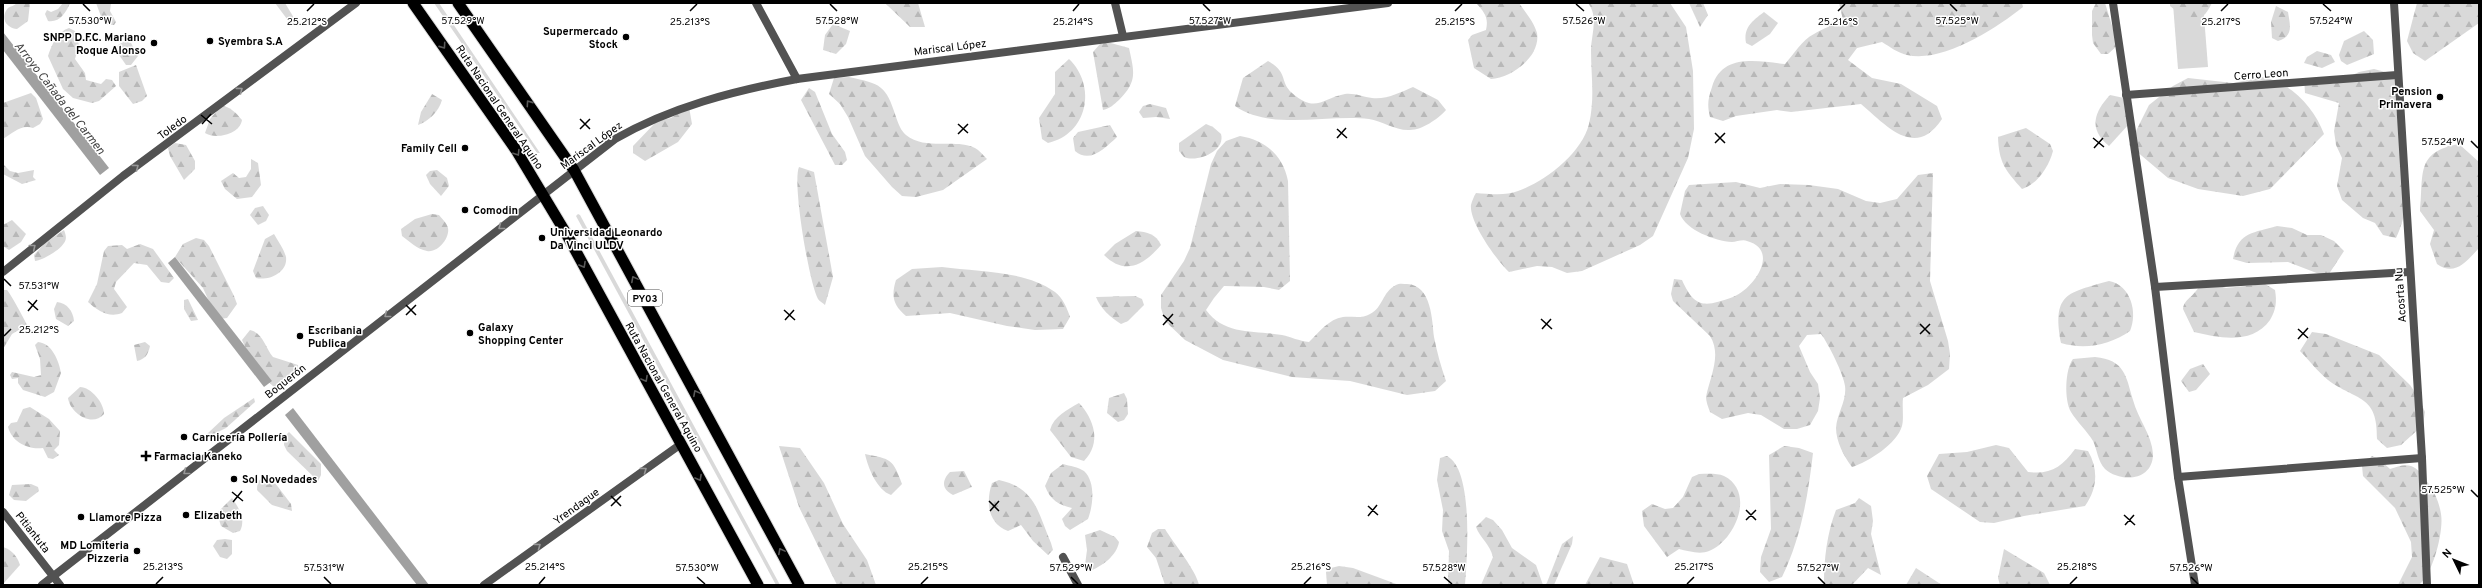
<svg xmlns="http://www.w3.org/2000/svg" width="2482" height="588" font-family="Overpass,sans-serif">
<defs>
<pattern id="forest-firs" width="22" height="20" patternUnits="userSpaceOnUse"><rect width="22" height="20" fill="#d9d9d9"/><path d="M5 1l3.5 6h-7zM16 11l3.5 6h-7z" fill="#b8b8b8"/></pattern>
</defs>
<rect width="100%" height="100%" fill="#fff"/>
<!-- grass -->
<g fill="#d9d9d9">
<polygon points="434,3 439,3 540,153 537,153"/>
<polygon points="2203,3 2208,67 2178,69 2173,4"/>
<polygon points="578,214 580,215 780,585 776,585 576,216"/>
</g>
<!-- forest -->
<g fill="url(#forest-firs)">
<path d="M17,3H30L28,21L17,29C6,28 0,17 8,8C11,6 14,6 17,3Z"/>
<path d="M63,3H70C66,13 59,23 48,21L45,14L47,10L51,12L58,9Z"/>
<polygon points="96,3 111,3 110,11 116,22 114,25 107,25 102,19"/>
<polygon points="275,3 285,3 294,18 293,22 290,23"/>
<polygon points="885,3 918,3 925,27 910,27"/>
<path d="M1476,3H1519C1525,12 1534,22 1537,33C1541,57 1511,78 1491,79L1474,68L1468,40L1472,35L1486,30C1489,17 1484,12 1476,3Z"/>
<path d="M1588,3H1670L1686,27L1693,71L1694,129L1688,158L1653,236L1640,245L1582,271L1567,273L1552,267L1537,266L1509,272C1497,261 1469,222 1471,205C1472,201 1474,196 1476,193C1489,194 1506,196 1518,191C1546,181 1582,153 1589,124C1595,98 1591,76 1591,50C1591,35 1599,17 1588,3Z"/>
<polygon points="1689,3 1703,3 1708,15 1700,27"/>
<path d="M1839,3H2022L2023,7C1995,29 1943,63 1907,55C1898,53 1890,47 1882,42L1857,48L1848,60L1872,78L1901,84L1937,106L1942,119C1915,160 1886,125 1861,104L1791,112L1777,110L1736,116L1723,121L1710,117C1707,105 1708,99 1712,87C1722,53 1757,61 1785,64C1794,54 1802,40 1814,34C1823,28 1833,26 1843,20Z"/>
<polygon points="2096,3 2105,3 2118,45 2108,54 2101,54 2093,43 2092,35 2092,11"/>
<path d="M2170,3H2212C2200,28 2188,21 2170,6Z"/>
<polygon points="2417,3 2479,3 2479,23 2425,61 2413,53 2407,41"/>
<path d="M2276,6L2288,12C2290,25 2294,36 2278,41L2272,38L2271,22Z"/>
<path d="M1764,12L1778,23L1770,34L1752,46L1746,43C1743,28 1752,21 1764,12Z"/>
<polygon points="833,24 850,31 846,44 836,54 823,50 825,35"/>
<path d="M69,28L75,31L79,45L75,59L85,73L86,80L101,84L106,79L112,80L116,86L99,101L92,103L73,98L63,89L48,56C52,44 57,32 69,28Z"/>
<polygon points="2364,31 2373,40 2374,54 2347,65 2341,61 2339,55 2344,41"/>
<polygon points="125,41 131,43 138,56 131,65 126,65 117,52 118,45"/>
<path d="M1107,42L1129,48C1134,72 1138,81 1119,100C1113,105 1111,108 1103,110L1093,52L1100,44Z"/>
<polygon points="2317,51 2331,55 2335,62 2322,68 2304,63 2307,57"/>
<path d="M1069,59C1097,86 1088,134 1048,143L1042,139L1039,118L1055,94V72Z"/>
<path d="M1268,61C1289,73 1279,81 1292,93C1316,114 1322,98 1345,94C1355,93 1363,97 1372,98C1386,100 1401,92 1413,87L1438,100L1446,110C1438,119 1422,130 1410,130C1396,131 1382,121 1369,119C1327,114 1271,131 1235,106L1243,78Z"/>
<polygon points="136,65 147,96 142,101 133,104 119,86 119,72"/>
<path d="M2374,69L2389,73L2398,83C2392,113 2401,127 2406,156C2411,180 2407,216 2396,238L2383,235L2375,223L2363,218L2342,200L2337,186L2342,158L2336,145L2334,131L2339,103L2305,93L2304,78L2320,79L2333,84L2359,72Z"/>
<path d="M849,77C881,84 886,85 896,117C898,123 901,131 906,135C926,151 955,138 975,148C979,150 983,155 987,159L943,190L916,197L902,196L892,187L865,156L848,117L840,104L829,94L834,78Z"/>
<path d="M2263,77C2291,83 2314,107 2324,134L2270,189L2243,196L2198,189L2168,178L2129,145L2149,105L2173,86L2188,78L2233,83Z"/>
<polygon points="809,88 815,92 832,134 845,152 847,160 842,165 835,165 801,100"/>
<path d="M31,93L36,98L43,119L40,124L33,128C21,124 13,133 3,139V103Z"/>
<path d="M432,94L442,100C439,111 429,121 418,125L421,112Z"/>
<path d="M2110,95L2124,98L2129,124L2109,146C2088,129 2094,112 2110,95Z"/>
<polygon points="1150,104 1166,108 1170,119 1156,117 1143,118 1139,112 1143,106"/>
<path d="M221,106C230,106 236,113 242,120C240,134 216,140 205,133L210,119Z"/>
<polygon points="689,107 692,124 678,142 645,161 633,153 633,146 657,121 671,118"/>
<path d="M1206,124L1213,127L1221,134C1226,151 1197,163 1184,157L1179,151V143Z"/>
<path d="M1110,125L1117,137C1105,148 1090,164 1075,151L1073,138L1078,132Z"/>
<path d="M2026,128L2050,144L2053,151C2049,166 2038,184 2022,189C2005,170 1999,163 1998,137Z"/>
<path d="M1240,136C1265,140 1283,155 1288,181L1290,281L1279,290L1264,287L1224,286L1214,298L1206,310C1225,336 1255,330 1282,335C1291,337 1299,341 1309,342C1319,332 1329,319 1343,317C1352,316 1362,319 1370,314C1383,308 1382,292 1396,285C1399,283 1404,284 1407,284C1432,285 1432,321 1434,337C1437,352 1441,367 1446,381L1435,391L1407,395L1350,381L1292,377L1223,360L1185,340L1165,321L1161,308V295L1184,261L1190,248L1211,164L1217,151L1226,141Z"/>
<polygon points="175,143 186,145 195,161 195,169 184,180 170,156 168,148"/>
<path d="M2459,144L2479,162V248C2467,261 2455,277 2437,264L2430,244L2434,230L2420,211C2424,174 2415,152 2459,144Z"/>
<polygon points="251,159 258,163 261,185 252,197 237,199 225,189 221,181 233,173 239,178 246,177 251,169"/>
<polygon points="3,164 10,171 18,173 34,170 33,177 36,180 22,184 3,174"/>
<path d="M799,167L814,172L833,277L825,305C823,303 819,301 818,299C809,282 792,183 799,167Z"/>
<polygon points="437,170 447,178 449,186 441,196 430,184 426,175 430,171"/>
<path d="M1933,173L1930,281L1948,341L1950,354L1949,369L1928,385L1903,398C1902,407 1904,418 1902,426C1897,444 1868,462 1852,467C1844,457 1836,441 1836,428C1837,413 1847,401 1845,386C1844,375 1828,343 1821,334L1807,335L1799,346L1810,372L1818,384L1820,398L1818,411L1810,425L1797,429H1784L1761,415L1748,413L1722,419L1710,412C1708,407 1706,401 1706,397C1710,377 1722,355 1710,336L1673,301L1671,294L1674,279L1682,280C1695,309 1705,307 1733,297C1755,288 1780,250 1747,241C1743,239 1736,242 1732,242C1715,241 1686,230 1680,214L1685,191L1689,185L1736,182L1760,188L1780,184L1809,185L1838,189L1866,201L1880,203L1897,199L1918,175Z"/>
<polygon points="263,206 269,215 266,221 258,225 250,215 255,208"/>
<path d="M432,214L439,215C442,219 447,223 448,228C450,238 438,253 427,251C417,249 410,242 402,236L401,229L415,219Z"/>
<polygon points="12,220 26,234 21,242 9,250 3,246 3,225"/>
<path d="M2277,226L2292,228L2307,235H2321L2334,241L2344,251L2327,277L2288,262L2247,263L2233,259C2238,232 2253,233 2277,226Z"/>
<path d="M64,230C66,235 67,239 64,243C60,250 43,260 35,261L34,255L45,243Z"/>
<path d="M1136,231C1147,232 1156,234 1161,245C1144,265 1125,276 1104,255L1115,244Z"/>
<path d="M274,234C278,241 284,249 286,257C288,273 268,281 256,278L253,271L265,239Z"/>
<polygon points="196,238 204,240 209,246 234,296 237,304 227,318 220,319 215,315 203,288 175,257 183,244"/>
<path d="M140,244L153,249L174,278L169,283L161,282L147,265L134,263L116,282L114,289L127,307L122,313C109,318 98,311 88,302L97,284L104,251L108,246L122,245L127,249Z"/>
<path d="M942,267C977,272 1025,270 1055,292C1063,298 1067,308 1070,317L1063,329L1035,330L1007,326L950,313L906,316C893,305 891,296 896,280L912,269Z"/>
<path d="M2202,280L2226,288L2265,284L2275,290C2277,302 2276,310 2270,320C2252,345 2220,338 2194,332L2183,309C2184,298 2197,296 2202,280Z"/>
<path d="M2109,281C2131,285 2138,313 2130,331C2110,345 2085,350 2061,343C2052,293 2067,293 2109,281Z"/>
<path d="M3,290H7C10,293 26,322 27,325L12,334L3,349Z"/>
<path d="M1135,296L1142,299L1144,305L1128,321L1121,324C1111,318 1100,308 1096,297Z"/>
<polygon points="188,299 198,320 191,321 184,309 184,300"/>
<path d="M57,302C67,303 73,311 74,321L68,326L56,319L54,309Z"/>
<path d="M250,330C263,333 265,347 273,357L298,365L299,372L283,386L275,388C260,374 250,358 242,340Z"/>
<path d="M2312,332L2326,334L2379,355L2410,385L2419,398L2425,412L2423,425L2401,445L2387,448L2377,439C2378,394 2356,401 2328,380C2318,372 2309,360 2300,351Z"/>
<path d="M38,342C52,343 59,361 61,373L54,392L45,397L23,390L18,383V378L12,379L10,375L12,372L34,377L41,375L40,359L35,345Z"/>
<path d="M145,342L150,346C148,355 145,359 137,361L134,345Z"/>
<path d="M2095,357C2125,360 2126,376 2133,400C2138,419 2152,435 2153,454C2153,481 2121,483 2105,469C2098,462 2097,449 2093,441C2087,431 2077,422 2071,412C2064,400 2065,369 2073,359Z"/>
<polygon points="2203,364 2210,374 2196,390 2189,392 2181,381 2190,369"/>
<path d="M80,387C91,387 104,403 104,414C92,428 70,413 68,398Z"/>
<polygon points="1124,393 1127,399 1128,414 1124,420 1118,422 1107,413 1109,398"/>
<polygon points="254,398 255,402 226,428 208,437 207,434 224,418"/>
<path d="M1079,403C1094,419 1102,443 1084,461L1071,457L1050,430C1054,416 1067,410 1079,403Z"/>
<path d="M30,407L49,419L60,431L59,445L54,450L59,455L53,459L48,458L43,448C28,450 12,442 8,427L11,423L17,422L23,409Z"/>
<polygon points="289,432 321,464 321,475 318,481 287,451 284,445 284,437"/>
<path d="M1996,445L2009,448L2028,472C2050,475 2062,467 2075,449L2088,451C2099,470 2097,489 2085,506L2024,516L1994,523L1980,522L1931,489L1927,476L1939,454L1967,452Z"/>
<polygon points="779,446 800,448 824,483 843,524 867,560 876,585 837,585 799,507"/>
<path d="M1784,446L1799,448L1813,453C1808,496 1801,538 1782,577L1769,582L1760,572L1761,557L1771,529L1769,455Z"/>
<path d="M865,454C891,459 893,459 902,484L891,495C877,490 868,468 865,454Z"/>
<path d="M1447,456C1474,470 1467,558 1465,585H1448L1449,551L1442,531L1443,510L1437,480L1440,458Z"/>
<path d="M2372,456L2379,459L2390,469C2397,467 2404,464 2411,466C2417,468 2423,475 2426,480C2434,491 2439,501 2441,514C2444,531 2433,574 2419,585H2398L2412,557L2411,542L2395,508L2363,476L2362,466Z"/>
<path d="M1063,464C1070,466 1078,467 1084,471C1096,482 1093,506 1088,519L1070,530L1065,526L1062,519L1072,508C1059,505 1050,500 1045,486L1051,473Z"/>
<path d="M964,471L972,487L953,495C941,489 942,480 950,472Z"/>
<path d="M1699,474C1707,474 1717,473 1724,476C1756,492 1735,541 1709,551C1700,555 1688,551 1679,549L1667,557L1644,526L1642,511L1652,504L1665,509L1673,508L1683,497L1692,477Z"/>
<path d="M269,475L291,504L292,511L272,505L257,490C257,481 260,477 269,475Z"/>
<path d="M999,480C1036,488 1038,513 1051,543L1053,550L1048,555L1033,541L1021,525L1008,531C987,523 986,501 992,483Z"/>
<polygon points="31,484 38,487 39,491 26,501 14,500 9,495 12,485"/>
<path d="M232,498C239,508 246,519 240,531L233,533L221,526L217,513Z"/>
<path d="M1859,498L1871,506L1873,521L1871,534L1881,575L1868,568L1852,585H1826L1824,583C1824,559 1827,533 1836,510L1855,503Z"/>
<path d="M1486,517L1493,520L1502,530L1512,548L1536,565L1543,585H1481L1493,557C1490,544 1480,538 1476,527Z"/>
<path d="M1158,529H1165C1174,544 1196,570 1199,585H1165L1156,558L1147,547L1152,533Z"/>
<path d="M1100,530L1115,537L1119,542C1117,555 1102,567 1089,571L1085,565L1087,550L1085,535Z"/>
<polygon points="1573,536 1572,544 1554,585 1546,585 1562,544"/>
<polygon points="225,539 232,540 232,554 227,559 220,557 213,546 217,540"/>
<path d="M3,547C12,550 17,556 20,565L3,584Z"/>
<polygon points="2004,549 2044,573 2050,585 2000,585 1998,578"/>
<polygon points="1600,557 1627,564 1634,585 1585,585"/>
<polygon points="1339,566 1353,568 1399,585 1327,585 1326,572 1331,568"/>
<polygon points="1916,568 1942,585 1906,585"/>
</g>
<!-- water -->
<g fill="#a0a0a0">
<polygon points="3,32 109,168 100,175 3,50"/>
<polygon points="175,257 272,381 264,387 168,263"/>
<polygon points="293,408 429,585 417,585 285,415"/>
</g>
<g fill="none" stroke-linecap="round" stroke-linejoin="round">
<defs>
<g id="trunk">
<polyline points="413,3 516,150 567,235 758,585"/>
<polyline points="458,3 574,170 799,585"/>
</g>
</defs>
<!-- trunk casing -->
<use href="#trunk" stroke="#dbdbdb" stroke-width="13"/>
<!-- minor -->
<g stroke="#525252" stroke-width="8">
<polyline points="756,3 797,79"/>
<polyline points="1115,3 1123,36"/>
<polyline points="2113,3 2155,287 2178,477 2195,585"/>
<polyline points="2394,3 2422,458 2427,585"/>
<polyline points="2126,95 2397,75"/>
<polyline points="3,272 123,176 356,3"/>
<polyline points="2155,287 2409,272"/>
<polyline points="2178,477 2422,458"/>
<polyline points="3,512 60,585"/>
<polyline points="1063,557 1078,585"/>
<polyline points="484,585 681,444"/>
</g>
<!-- tertiary -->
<path stroke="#525252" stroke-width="8" d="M42,585L615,139C671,107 733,91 797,79L1388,3"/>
<!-- trunk -->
<use href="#trunk" stroke="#000" stroke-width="11"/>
</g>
<!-- one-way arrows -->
<defs><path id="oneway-chevron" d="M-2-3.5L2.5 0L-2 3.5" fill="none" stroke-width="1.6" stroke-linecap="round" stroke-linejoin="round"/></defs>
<g stroke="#595959">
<use href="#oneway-chevron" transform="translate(443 46) rotate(55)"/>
<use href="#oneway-chevron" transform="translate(529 103) rotate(-125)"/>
<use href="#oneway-chevron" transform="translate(517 153) rotate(58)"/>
<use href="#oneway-chevron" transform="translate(583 265) rotate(61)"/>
<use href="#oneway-chevron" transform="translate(634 279) rotate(-118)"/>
<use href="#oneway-chevron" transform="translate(645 379) rotate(61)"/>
<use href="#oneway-chevron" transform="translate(696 393) rotate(-118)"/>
<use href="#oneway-chevron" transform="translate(699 478) rotate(61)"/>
<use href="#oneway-chevron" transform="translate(781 551) rotate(-118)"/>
</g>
<g stroke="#979797">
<use href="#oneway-chevron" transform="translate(240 90) rotate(-37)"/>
<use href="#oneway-chevron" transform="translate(136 167) rotate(-37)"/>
<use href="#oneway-chevron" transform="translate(501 227) rotate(142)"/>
<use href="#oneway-chevron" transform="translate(33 247) rotate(-39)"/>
<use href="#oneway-chevron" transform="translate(387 315) rotate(142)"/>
<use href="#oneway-chevron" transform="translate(644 470) rotate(-36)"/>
<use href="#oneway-chevron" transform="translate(186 472) rotate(142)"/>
<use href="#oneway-chevron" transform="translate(538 546) rotate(-36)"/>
</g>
<!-- ticks -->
<path fill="none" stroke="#000" stroke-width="1.5" d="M83,4L90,11M456,4L463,11M830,4L837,11M1203,4L1210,11M1576,4L1584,11M1950,4L1957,11M2323,4L2331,11M307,11L314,4M690,11L697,4M1073,11L1079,4M1455,11L1462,4M1838,11L1845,4M2221,11L2228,4M201,115L212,124M580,119L590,129M202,124L211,114M958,124L968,133M580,129L590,119M1337,129L1347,138M1715,133L1725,143M958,134L968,124M1337,138L1346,128M2093,138L2104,147M2471,141L2478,148M1715,143L1725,133M2094,148L2103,138M4,279L11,286M28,301L38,310M406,305L416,315M784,310L795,320M28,311L37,300M406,315L416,305M1163,315L1173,324M1541,319L1552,329M785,320L794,310M1920,324L1930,334M1163,325L1173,314M1542,329L1551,319M2298,329L2308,338M1920,334L1930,324M4,336L11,329M2298,339L2308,328M2471,490L2478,497M232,492L243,501M611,496L621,506M989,501L999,511M233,502L242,491M611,506L621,496M1368,506L1378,515M1746,510L1756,520M990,511L999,501M2124,515L2135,525M1368,516L1377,505M1746,520L1756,510M2125,525L2134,515M324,577L331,584M697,577L705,584M1071,577L1078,584M1444,577L1452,584M1818,577L1825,584M2191,577L2198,584M156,584L163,577M539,584L545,577M921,584L928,577M1304,584L1311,577M1687,584L1694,577M2070,584L2077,577"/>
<!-- markers -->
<g fill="#000" stroke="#fff" stroke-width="1.5">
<circle cx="626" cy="37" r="4"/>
<circle cx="210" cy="41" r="4"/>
<circle cx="154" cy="43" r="4"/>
<circle cx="2440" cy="97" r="4"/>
<circle cx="465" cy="148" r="4"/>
<circle cx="465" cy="210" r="4"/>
<circle cx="542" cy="238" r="4"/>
<circle cx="470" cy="333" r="4"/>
<circle cx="300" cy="336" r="4"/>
<circle cx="184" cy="437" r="4"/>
<path d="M144 450h4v4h4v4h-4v4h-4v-4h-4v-4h4z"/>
<circle cx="234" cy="479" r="4"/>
<circle cx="186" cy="515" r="4"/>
<circle cx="81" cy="517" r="4"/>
<circle cx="137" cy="551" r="4"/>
</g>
<g text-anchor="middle" stroke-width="3" stroke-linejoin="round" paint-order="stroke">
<!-- shield labels -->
<rect fill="#fff" stroke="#4c4c4c" stroke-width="1" x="628" y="290" width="34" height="16" rx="3"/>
<g font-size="10" font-weight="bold" fill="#000">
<text x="645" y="302">PY03</text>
</g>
<!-- poi labels -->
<g font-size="11" font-weight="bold" fill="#000" stroke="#fff" text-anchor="start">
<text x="618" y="35" text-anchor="end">Supermercado<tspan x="618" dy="13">Stock</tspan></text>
<text x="146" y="41" text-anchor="end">SNPP D.F.C. Mariano<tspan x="146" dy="13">Roque Alonso</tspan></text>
<text x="218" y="45">Syembra S.A</text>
<text x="2432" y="95" text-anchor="end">Pension<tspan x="2432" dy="13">Primavera</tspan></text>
<text x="457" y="152" text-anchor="end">Family Cell</text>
<text x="473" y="214">Comodin</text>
<text x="550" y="236">Universidad Leonardo<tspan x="550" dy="13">Da Vinci ULDV</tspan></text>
<text x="478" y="331">Galaxy<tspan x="478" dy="13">Shopping Center</tspan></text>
<text x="308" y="334">Escribania<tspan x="308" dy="13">Publica</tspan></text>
<text x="192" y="441">Carnicería Pollería</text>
<text x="154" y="460">Farmacia Kaneko</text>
<text x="242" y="483">Sol Novedades</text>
<text x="194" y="519">Elizabeth</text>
<text x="89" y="521">Llamore Pizza</text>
<text x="129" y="549" text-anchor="end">MD Lomiteria<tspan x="129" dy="13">Pizzeria</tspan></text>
</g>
<!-- street labels -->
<g font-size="11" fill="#000" stroke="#fff">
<text transform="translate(950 47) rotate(-7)" y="4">Mariscal López</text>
<text transform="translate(2261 74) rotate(-4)" y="4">Cerro Leon</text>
<text transform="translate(500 107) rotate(56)" y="4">Ruta Nacional General Aquino</text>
<text transform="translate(172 127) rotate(-37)" y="4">Toledo</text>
<text transform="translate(591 145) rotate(-36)" y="4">Mariscal López</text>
<text transform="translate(2400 295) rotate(-94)" y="4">Acosrta Nu</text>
<text transform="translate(285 381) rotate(-38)" y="4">Boquerón</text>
<text transform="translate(664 387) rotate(61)" y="4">Ruta Nacional General Aquino</text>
<text transform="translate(576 506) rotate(-36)" y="4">Yrendague</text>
<text transform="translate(33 532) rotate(52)" y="4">Pitiantuta</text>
</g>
<!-- water labels -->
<g font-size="12" font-style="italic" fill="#414141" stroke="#fff">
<text transform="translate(60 98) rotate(52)" y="4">Arroyo Cañada del Carmen</text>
</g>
</g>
<g font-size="10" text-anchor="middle" fill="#000" stroke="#fff" stroke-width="3" stroke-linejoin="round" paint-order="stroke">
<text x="90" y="24">57.530°W</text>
<text x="463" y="24">57.529°W</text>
<text x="837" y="24">57.528°W</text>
<text x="1210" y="24">57.527°W</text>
<text x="1584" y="24">57.526°W</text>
<text x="1957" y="24">57.525°W</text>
<text x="2331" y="24">57.524°W</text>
<text x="307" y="25">25.212°S</text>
<text x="690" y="25">25.213°S</text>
<text x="1073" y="25">25.214°S</text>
<text x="1455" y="25">25.215°S</text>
<text x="1838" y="25">25.216°S</text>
<text x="2221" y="25">25.217°S</text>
<text x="2443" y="145">57.524°W</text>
<text x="39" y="289">57.531°W</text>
<text x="39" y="333">25.212°S</text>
<text x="2443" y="493">57.525°W</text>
<text x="163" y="570">25.213°S</text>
<text x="545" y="570">25.214°S</text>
<text x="928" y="570">25.215°S</text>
<text x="1311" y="570">25.216°S</text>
<text x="1694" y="570">25.217°S</text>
<text x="2077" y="570">25.218°S</text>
<text x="324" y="571">57.531°W</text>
<text x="697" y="571">57.530°W</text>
<text x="1071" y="571">57.529°W</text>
<text x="1444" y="571">57.528°W</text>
<text x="1818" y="571">57.527°W</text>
<text x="2191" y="571">57.526°W</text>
</g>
<!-- border -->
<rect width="2482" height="588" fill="none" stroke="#000000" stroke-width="8"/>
<!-- north arrow -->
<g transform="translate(2454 560) rotate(313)" stroke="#ffffff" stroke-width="3" paint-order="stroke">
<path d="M0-3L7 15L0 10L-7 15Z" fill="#000000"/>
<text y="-6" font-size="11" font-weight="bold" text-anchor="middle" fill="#000000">N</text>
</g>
</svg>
